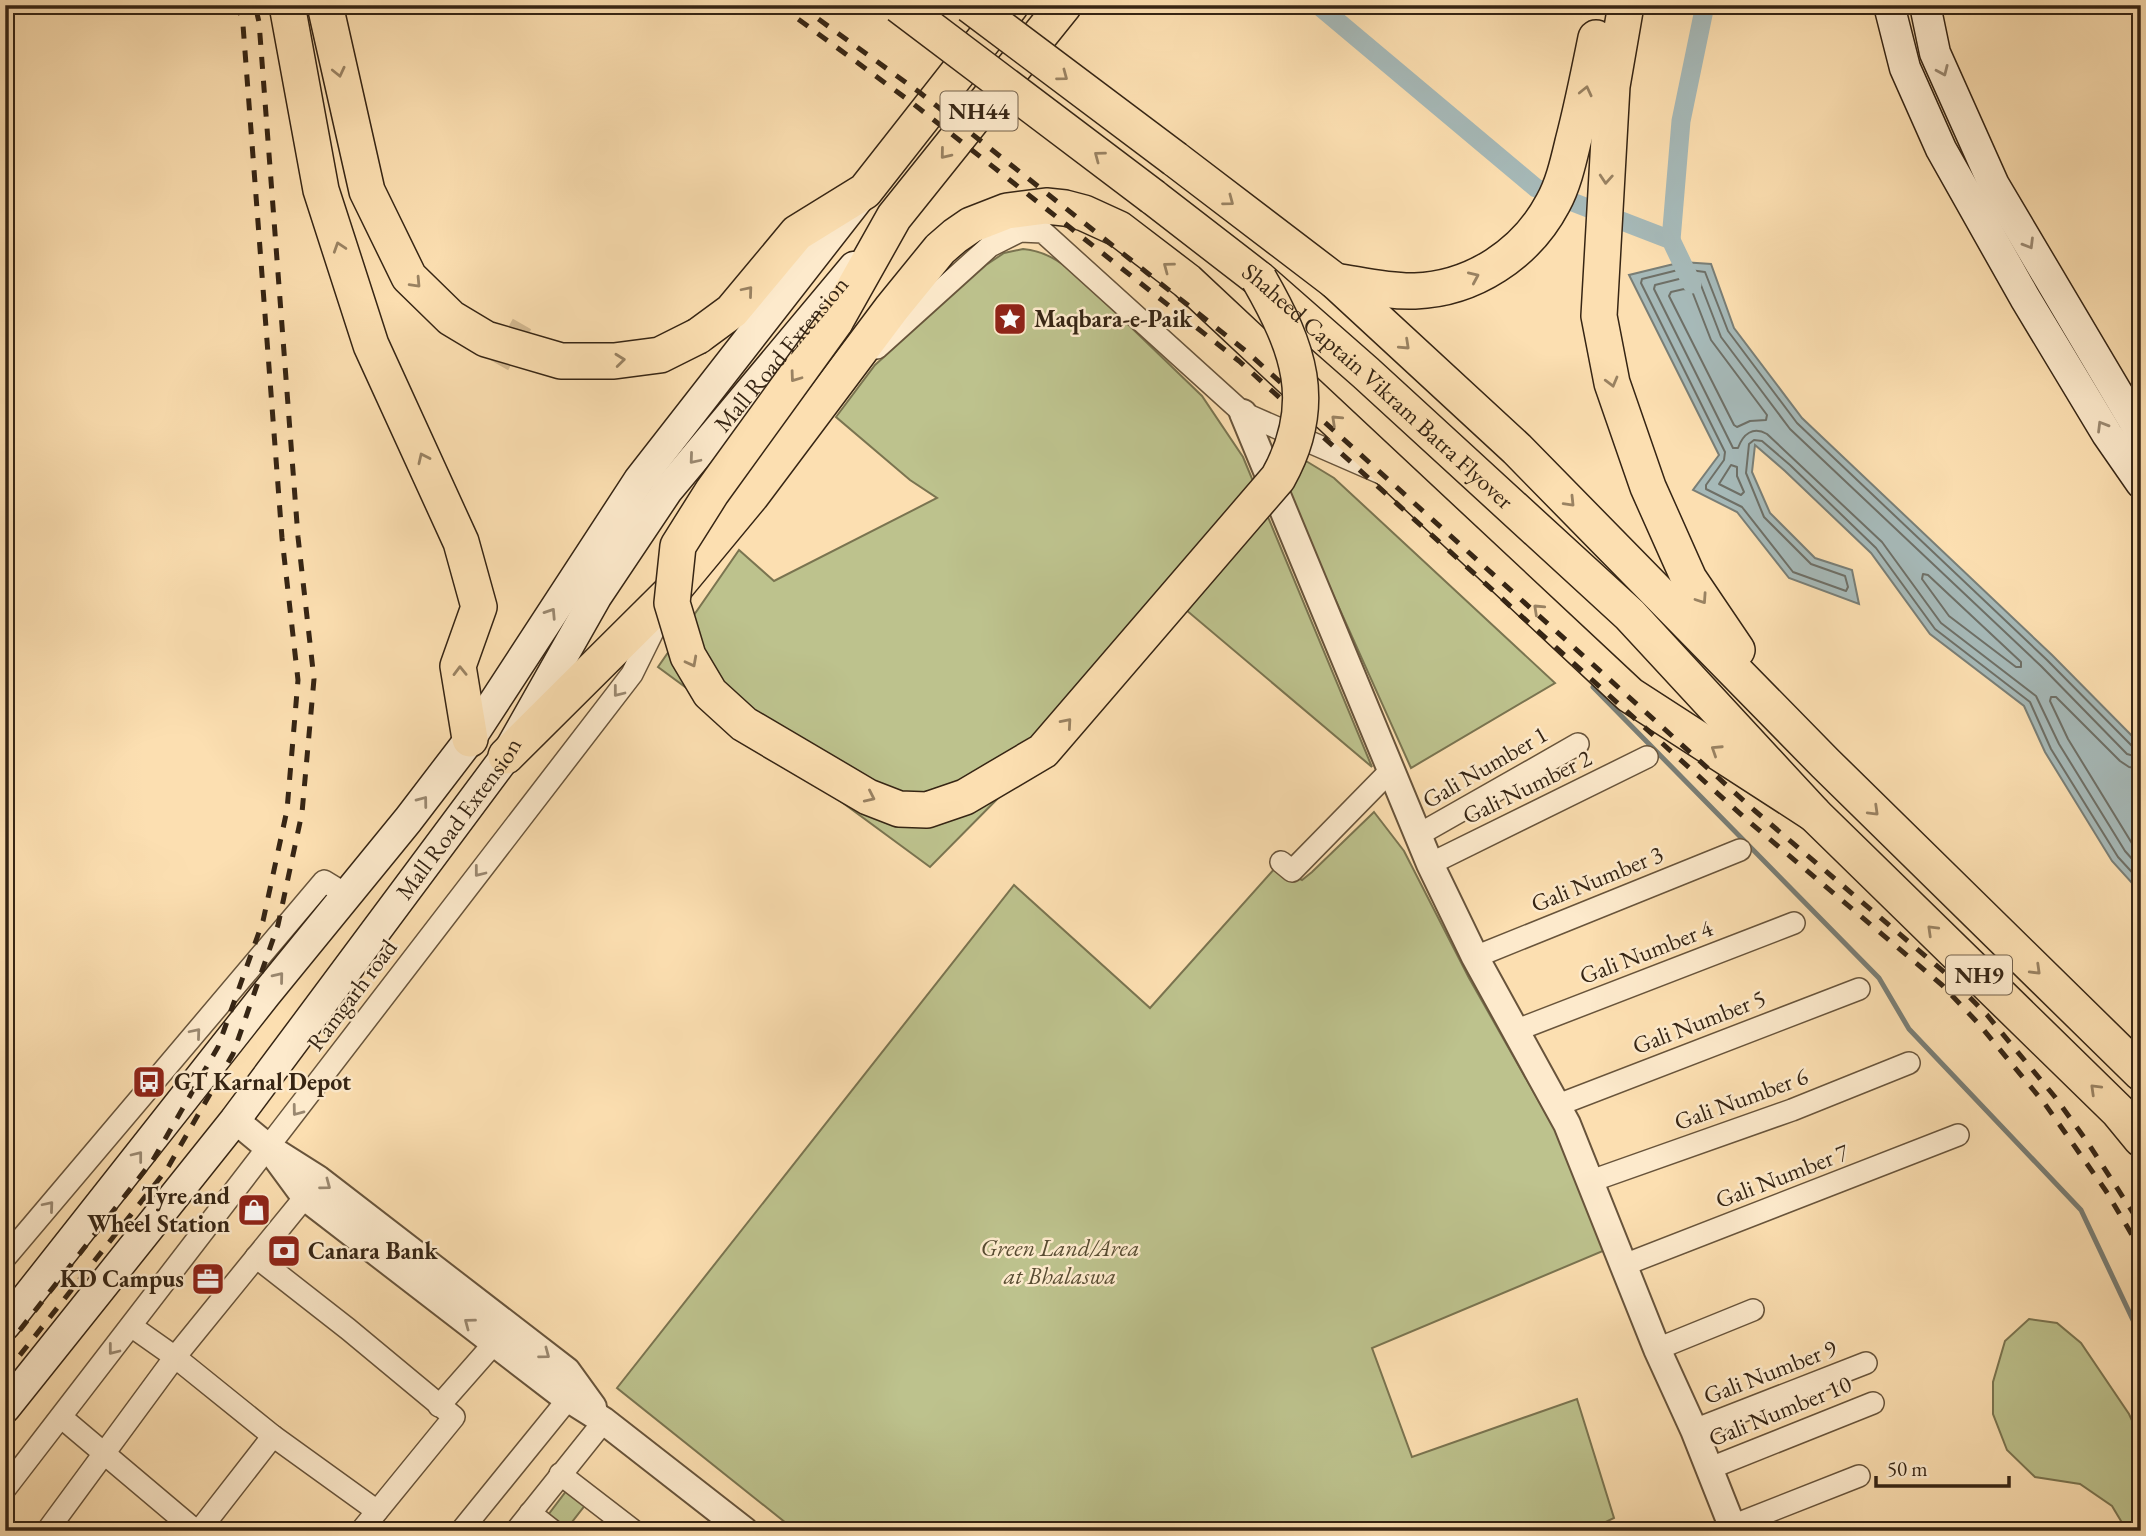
<svg xmlns="http://www.w3.org/2000/svg" width="2146" height="1536" font-family="'EB Garamond',serif">
<rect width="100%" height="100%" fill="#fcdfb1"/>
<filter id="stains"><feTurbulence type="fractalNoise" baseFrequency=".00286" numOctaves="4"/><feColorMatrix values="0 0 0 0 .2 0 0 0 0 .09 0 0 0 0 .02 0 0 0 .5 -.17"/></filter>
<radialGradient id="worn" r=".72"><stop offset=".6" stop-color="#630" stop-opacity="0"/><stop offset="1" stop-color="#630" stop-opacity=".3"/></radialGradient>
<!-- green -->
<g fill="#bdc28d" stroke="#7a7450" stroke-width="2">
<path d="M1023,249C1045,251 1059,261 1076,274L1202,396L1243,457L1372,767L1185,609L930,867L658,667L739,550L774,581L937,498L910,480L836,417L875,365L986,265L1004,253Z"/>
<polygon points="1306,461 1334,478 1555,683 1411,768 1288,494"/>
<polygon points="1374,812 1404,851 1469,978 1584,1181 1610,1248 1372,1348 1412,1457 1577,1399 1614,1518 1587,1531 796,1531 617,1388 1014,885 1150,1008 1276,867 1302,880 1312,872"/>
<polygon points="2029,1319 2057,1323 2081,1343 2129,1414 2141,1440 2141,1531 2127,1531 2112,1506 2080,1484 2035,1477 2007,1450 1993,1414 1993,1382 2005,1341"/>
<polygon points="567,1490 586,1504 565,1531 561,1531 545,1519"/>
</g>
<!-- water -->
<polygon fill="#a6b9b8" stroke="#797e76" stroke-width="2" points="1682,262 1711,264 1734,328 1802,418 2052,655 2141,745 2141,893 2112,861 2045,752 2024,706 1930,634 1871,553 1785,471 1755,445 1752,472 1770,513 1815,558 1852,570 1859,604 1789,578 1737,512 1693,490 1719,455 1629,275"/>
<g fill="none" stroke-linecap="round" stroke-linejoin="round">
<!-- shore -->
<g stroke="#6e6f66" stroke-width="2">
<polygon points="1684,289 1692,291 1711,340 1767,415 1766,420 1750,421 1737,427 1734,425 1669,296 1671,292"/>
<polygon points="1731,465 1737,467 1737,476 1744,492 1741,495 1719,484"/>
<polygon points="1923,574 1928,575 2021,662 2021,667 2016,667 1949,616 1922,579"/>
<polyline points="2141,749 2133,747 2047,660 1797,423 1728,331 1705,272 1682,269 1642,279 1641,283 1725,452 1724,460 1706,485 1706,489 1742,507 1793,572 1846,591 1848,587 1845,576 1811,564 1764,517 1746,473 1749,444 1754,440 1762,441 1790,465 1876,548 1935,629 2030,702 2051,749 2118,857 2141,882"/>
<path d="M2141,758L2127,754L2041,666L1790,429L1721,337L1699,280L1683,278L1655,285L1654,289L1733,448H1738C1743,434 1753,426 1767,434L1882,542L1941,623L2036,696L2059,744L2125,851L2141,869"/>
<polyline points="2141,769 2129,767 2120,761 2056,697 2051,697 2050,701 2068,739 2133,845 2141,853"/>
</g>
<!-- stream -->
<polyline stroke="#797e76" stroke-width="5" points="1593,687 1879,978 1909,1029 2081,1210 2141,1337"/>
<!-- canal -->
<g stroke="#a6b9b8" stroke-width="19">
<polyline points="1318,5 1536,188 1671,240 1692,284"/>
<polyline points="1671,240 1681,121 1705,5"/>
</g>
<!-- minor-tunnel -->
<polyline stroke="#d4ba92" stroke-width="21" stroke-dasharray="21 10" stroke-linecap="butt" points="499,365 522,324"/>
<defs>
<g id="minor">
<polyline points="877,348 990,246 1020,231 1043,232 1243,413 1381,473"/>
<polyline points="1418,835 1578,744"/>
<polyline points="1281,862 1292,871 1391,770"/>
<polyline points="1430,864 1647,757"/>
<polyline points="1475,957 1740,850"/>
<polyline points="1517,1030 1794,923"/>
<polyline points="1558,1105 1859,989"/>
<polyline points="1591,1181 1792,1110 1909,1063"/>
<polyline points="256,1257 348,1329 454,1417 361,1531"/>
<polyline points="5,1258 324,881 347,895"/>
<polyline points="1624,1265 1958,1135"/>
<polyline points="131,1326 175,1357 273,1436 377,1511"/>
<polyline points="1657,1349 1753,1310"/>
<polyline points="439,1406 505,1331"/>
<polyline points="61,1417 196,1531"/>
<polyline points="1694,1430 1866,1363"/>
<polyline points="1708,1469 1873,1403"/>
<polyline points="560,1474 634,1531"/>
<polyline points="5,1489 632,674 662,613"/>
<polyline points="530,1513 553,1531"/>
<polyline points="1732,1526 1859,1476"/>
<polyline points="47,1531 175,1357 305,1197"/>
<polyline points="199,1531 273,1436"/>
<polyline points="461,1531 569,1398"/>
<polyline points="516,1531 604,1421"/>
</g>
<g id="tertiary">
<polyline points="1243,413 1430,864 1475,957 1567,1124 1657,1349 1694,1430 1734,1531"/>
<polyline points="235,1120 269,1148 318,1179 567,1371 593,1407"/>
<polyline points="269,1148 305,1197 558,1392 604,1421 745,1531"/>
</g>
<g id="secondary">
<polyline points="1889,5 1905,68 1941,149 2025,298 2107,434 2141,483"/>
<polyline points="1925,5 1935,53 1994,185 2141,433"/>
<polyline points="5,1325 266,994 408,820 470,739 639,480 858,199"/>
<path id="s1" d="M5,1408L235,1120L506,756L596,597L667,491L854,267"/>
</g>
<g id="trunk">
<polyline points="287,5 321,190 371,345 461,542 479,607 458,666 470,739"/>
<polyline points="1626,5 1612,86 1599,316 1612,383 1648,487 1689,579 1737,650"/>
<polyline points="1175,159 1335,281 1517,449 1825,763 2141,1073"/>
<path id="s2" d="M1153,197L1259,279L1366,373L1630,615L1814,814L2118,1111L2141,1139"/>
<path d="M1335,281C1361,285 1388,292 1415,291C1473,289 1526,254 1553,203C1563,185 1568,163 1573,142C1582,108 1589,73 1596,38"/>
<polyline points="835,322 894,217 1064,5"/>
<polyline points="698,336 732,311 797,233 865,191 1011,5"/>
<polyline points="506,756 674,589 751,496 892,308 940,249 955,236 971,225 1007,211 1046,206 1065,208 1084,213 1119,229 1187,281 1630,695 1814,814"/>
</g>
</defs>
<!-- minor casing -->
<use href="#minor" stroke="#68543b" stroke-width="24"/>
<!-- tertiary casing -->
<use href="#tertiary" stroke="#68543b" stroke-width="30"/>
<!-- secondary casing -->
<use href="#secondary" stroke="#362514" stroke-width="33"/>
<!-- trunk casing -->
<use href="#trunk" stroke="#362514" stroke-width="38"/>
<!-- minor -->
<use href="#minor" stroke="#fdeacc" stroke-width="21"/>
<!-- tertiary -->
<use href="#tertiary" stroke="#fdeacc" stroke-width="26"/>
<!-- secondary -->
<use href="#secondary" stroke="#fdeacc" stroke-width="30"/>
<!-- trunk -->
<use href="#trunk" stroke="#fcdfb1" stroke-width="35"/>
<!-- rail -->
<g stroke="#362514" stroke-width="5" stroke-dasharray="12 12" stroke-linecap="butt">
<polyline points="779,5 911,102 1239,361 1746,819 1942,985 1978,1023 2045,1104 2106,1191 2141,1250"/>
<polyline points="799,5 919,92 1247,352 1754,810 1950,977 1987,1015 2055,1097 2086,1140 2141,1225"/>
<polyline points="5,1349 153,1160 218,1047 263,921 287,810 298,680 282,538 243,25 238,5"/>
<polyline points="5,1374 167,1169 233,1054 278,925 302,813 314,679 298,537 259,22 255,5"/>
</g>
<defs>
<g id="trunk-bridge">
<polyline points="325,5 367,191 409,277 451,318 486,339 561,361 614,361 660,355 698,336"/>
<polyline points="899,5 1153,197"/>
<polyline points="970,5 1175,159"/>
<path d="M835,322L712,492L678,546L672,603L688,656L710,693L744,724L868,797L899,809L927,810L965,797L1043,751L1278,478C1320,403 1298,347 1259,279"/>
</g>
</defs>
<!-- trunk-bridge casing -->
<use href="#trunk-bridge" stroke="#362514" stroke-width="38" stroke-linecap="butt"/>
<!-- trunk-bridge -->
<use href="#trunk-bridge" stroke="#fcdfb1" stroke-width="35"/>
</g>
<!-- one-way arrows -->
<defs><path id="oneway-chevron" d="M-2-3.5L2.5 0L-2 3.5" fill="none" stroke-width="1.6" stroke-linecap="round" stroke-linejoin="round" transform="scale(1.75)"/></defs>
<g stroke="#9a8870">
<use href="#oneway-chevron" transform="translate(1943 71) rotate(66)"/>
<use href="#oneway-chevron" transform="translate(2029 244) rotate(59)"/>
<use href="#oneway-chevron" transform="translate(2102 426) rotate(-121)"/>
<use href="#oneway-chevron" transform="translate(694 459) rotate(130)"/>
<use href="#oneway-chevron" transform="translate(551 613) rotate(-57)"/>
<use href="#oneway-chevron" transform="translate(618 692) rotate(128)"/>
<use href="#oneway-chevron" transform="translate(423 801) rotate(-53)"/>
<use href="#oneway-chevron" transform="translate(479 872) rotate(128)"/>
<use href="#oneway-chevron" transform="translate(279 977) rotate(-51)"/>
<use href="#oneway-chevron" transform="translate(196 1033) rotate(-50)"/>
<use href="#oneway-chevron" transform="translate(297 1111) rotate(127)"/>
<use href="#oneway-chevron" transform="translate(138 1156) rotate(-52)"/>
<use href="#oneway-chevron" transform="translate(326 1185) rotate(37)"/>
<use href="#oneway-chevron" transform="translate(49 1206) rotate(-50)"/>
<use href="#oneway-chevron" transform="translate(469 1323) rotate(-143)"/>
<use href="#oneway-chevron" transform="translate(113 1350) rotate(128)"/>
<use href="#oneway-chevron" transform="translate(545 1354) rotate(37)"/>
</g>
<g stroke="#998262">
<use href="#oneway-chevron" transform="translate(339 72) rotate(77)"/>
<use href="#oneway-chevron" transform="translate(1063 76) rotate(37)"/>
<use href="#oneway-chevron" transform="translate(1586 91) rotate(-77)"/>
<use href="#oneway-chevron" transform="translate(945 154) rotate(129)"/>
<use href="#oneway-chevron" transform="translate(1099 156) rotate(-143)"/>
<use href="#oneway-chevron" transform="translate(1606 179) rotate(94)"/>
<use href="#oneway-chevron" transform="translate(1229 201) rotate(37)"/>
<use href="#oneway-chevron" transform="translate(339 247) rotate(-108)"/>
<use href="#oneway-chevron" transform="translate(1168 267) rotate(-143)"/>
<use href="#oneway-chevron" transform="translate(1474 277) rotate(-24)"/>
<use href="#oneway-chevron" transform="translate(416 283) rotate(47)"/>
<use href="#oneway-chevron" transform="translate(748 291) rotate(-50)"/>
<use href="#oneway-chevron" transform="translate(1405 345) rotate(43)"/>
<use href="#oneway-chevron" transform="translate(620 360) rotate(-6)"/>
<use href="#oneway-chevron" transform="translate(795 377) rotate(126)"/>
<use href="#oneway-chevron" transform="translate(1612 382) rotate(75)"/>
<use href="#oneway-chevron" transform="translate(1336 420) rotate(-137)"/>
<use href="#oneway-chevron" transform="translate(423 458) rotate(-115)"/>
<use href="#oneway-chevron" transform="translate(1570 502) rotate(46)"/>
<use href="#oneway-chevron" transform="translate(1702 599) rotate(56)"/>
<use href="#oneway-chevron" transform="translate(1538 609) rotate(-137)"/>
<use href="#oneway-chevron" transform="translate(692 662) rotate(62)"/>
<use href="#oneway-chevron" transform="translate(460 671) rotate(-91)"/>
<use href="#oneway-chevron" transform="translate(1067 723) rotate(-49)"/>
<use href="#oneway-chevron" transform="translate(1716 750) rotate(-147)"/>
<use href="#oneway-chevron" transform="translate(870 797) rotate(25)"/>
<use href="#oneway-chevron" transform="translate(1874 811) rotate(44)"/>
<use href="#oneway-chevron" transform="translate(1932 930) rotate(-136)"/>
<use href="#oneway-chevron" transform="translate(2036 970) rotate(44)"/>
<use href="#oneway-chevron" transform="translate(2095 1089) rotate(-136)"/>
</g>
<!-- icons -->
<defs>
<symbol id="sight-square" viewBox="-11 -11 22 22"><rect x="-9" y="-9" width="18" height="18" rx="4" fill="#8f2418" stroke="#fdeacc"/><path d="M0-6L1.8-2.2L6-1.7L2.9 1.2L3.7 5.4L0 3.3L-3.7 5.4L-2.9 1.2L-6-1.7L-1.8-2.2Z" fill="#fff"/></symbol>
<symbol id="bus-square" viewBox="-11 -11 22 22"><rect x="-9" y="-9" width="18" height="18" rx="4" fill="#8f2418" stroke="#fdeacc"/><path d="M-5-6H5V4H4V6H2V4H-2V6H-4V4H-5ZM-3.5-4V0h7V-4ZM-3.5 1.2v1.5H-2V1.2ZM2 1.2v1.5H3.5V1.2Z" fill="#fff"/></symbol>
<symbol id="shop-square" viewBox="-11 -11 22 22"><rect x="-9" y="-9" width="18" height="18" rx="4" fill="#8f2418" stroke="#fdeacc"/><path d="M-5-2.5h2.3a2.7 3.5 0 0 1 5.4 0H5L5.5 6h-11ZM-1.5-2.5h3a1.5 2.3 0 0 0-3 0Z" fill="#fff"/></symbol>
<symbol id="bank-square" viewBox="-11 -11 22 22"><rect x="-9" y="-9" width="18" height="18" rx="4" fill="#8f2418" stroke="#fdeacc"/><path d="M-6-4H6V4H-6ZM0-2.3a2.3 2.3 0 1 0 0 4.6a2.3 2.3 0 1 0 0-4.6Z" fill="#fff"/></symbol>
<symbol id="office-square" viewBox="-11 -11 22 22"><rect x="-9" y="-9" width="18" height="18" rx="4" fill="#8f2418" stroke="#fdeacc"/><path d="M-6-3h4V-5.5h4V-3h4V5H-6ZM-1-4.5V-3h2v-1.5ZM-6 0V1H6V0Z" fill="#fff"/></symbol>
</defs>
<g fill-rule="evenodd">
<use href="#sight-square" x="991" y="300" width="38" height="38"/>
<use href="#bus-square" x="130" y="1063" width="38" height="38"/>
<use href="#shop-square" x="235" y="1191" width="38" height="38"/>
<use href="#bank-square" x="265" y="1232" width="38" height="38"/>
<use href="#office-square" x="189" y="1260" width="38" height="38"/>
</g>
<g text-anchor="middle" stroke-width="5" stroke-linejoin="round" paint-order="stroke">
<!-- shield labels -->
<g fill="#fdeacc" stroke="#72604b" stroke-width="2">
<rect x="940.5" y="91.5" width="77" height="39" rx="5"/>
<rect x="1946" y="955.5" width="66" height="39" rx="5"/>
</g>
<g font-size="23" font-weight="bold" fill="#362514">
<text x="979" y="119">NH44</text>
<text x="1979" y="983">NH9</text>
</g>
<!-- poi labels -->
<g font-size="24" font-weight="bold" fill="#362514" stroke="#fdeacc" text-anchor="start">
<text x="1034" y="327">Maqbara-e-Paik</text>
<text x="174" y="1090">GT Karnal Depot</text>
<text x="230" y="1204" text-anchor="end">Tyre and<tspan x="230" dy="28">Wheel Station</tspan></text>
<text x="308" y="1259">Canara Bank</text>
<text x="184" y="1287" text-anchor="end">KD Campus</text>
</g>
<!-- street labels -->
<g font-size="24" fill="#362514" stroke="#fdeacc">
<text dy="8" stroke="none"><textPath href="#s1" startOffset="1311">Mall Road Extension</textPath></text>
<text dy="8" stroke="none"><textPath href="#s2" startOffset="294">Shaheed Captain Vikram Batra Flyover</textPath></text>
<text transform="translate(1485 767) rotate(-30)" y="8">Gali Number 1</text>
<text transform="translate(1527 787) rotate(-26)" y="8">Gali Number 2</text>
<text dy="8" stroke="none"><textPath href="#s1" startOffset="744">Mall Road Extension</textPath></text>
<text transform="translate(1597 879) rotate(-22)" y="8">Gali Number 3</text>
<text transform="translate(1646 952) rotate(-21)" y="8">Gali Number 4</text>
<text transform="translate(352 995) rotate(-53)" y="8">Ramgarh road</text>
<text transform="translate(1699 1022) rotate(-21)" y="8">Gali Number 5</text>
<text transform="translate(1741 1099) rotate(-20)" y="8">Gali Number 6</text>
<text transform="translate(1782 1176) rotate(-21)" y="8">Gali Number 7</text>
<text transform="translate(1770 1372) rotate(-21)" y="8">Gali Number 9</text>
<text transform="translate(1780 1411) rotate(-22)" y="8">Gali Number 10</text>
</g>
<!-- park labels -->
<g font-size="24" font-style="italic" fill="#584c32" stroke="#fdeacc">
<text x="1060" y="1256">Green Land/Area<tspan x="1060" dy="28">at Bhalaswa</tspan></text>
</g>
</g>
<!-- margin -->
<rect width="2146" height="1536" fill="none" stroke="#fcdfb1" stroke-width="28"/>
<rect x="7" y="7" width="2132" height="1522" fill="none" stroke="#362514" stroke-width="3.5"/>
<rect x="14" y="14" width="2118" height="1508" fill="none" stroke="#362514" stroke-width="2"/>
<!-- scale -->
<path d="M1876 1476v10h133v-10" fill="none" stroke="#362514" stroke-width="3.5"/>
<text x="1887" y="1476" font-size="21" fill="#362514" stroke="#fdeacc" stroke-width="5" paint-order="stroke">50 m</text>
<rect width="100%" height="100%" filter="url(#stains)"/>
<rect width="100%" height="100%" fill="url(#worn)"/>
</svg>
